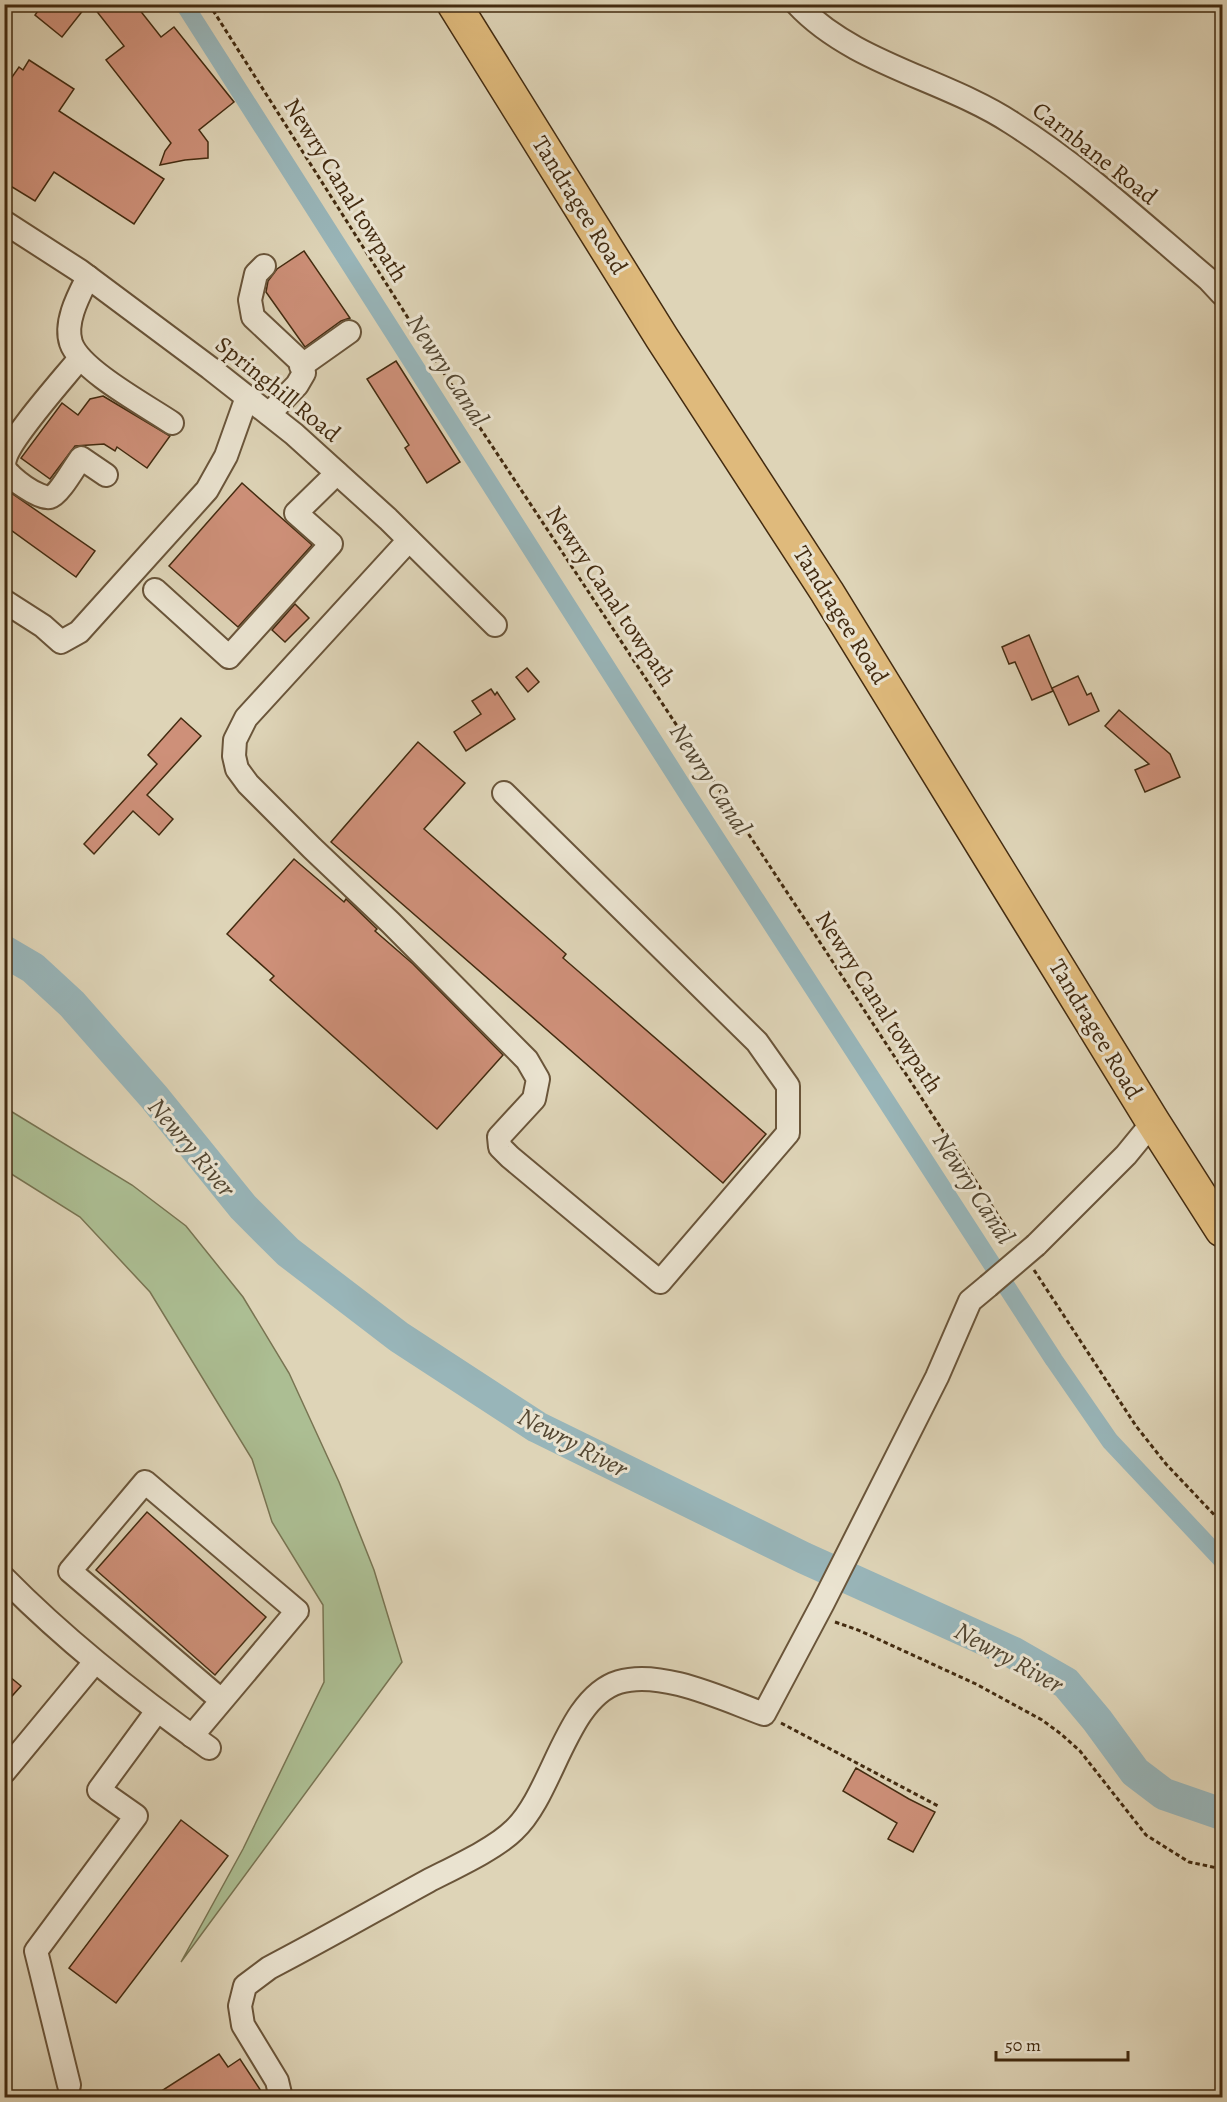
<svg xmlns="http://www.w3.org/2000/svg" width="1227" height="2102" font-family="Alegreya,serif">
<rect width="100%" height="100%" fill="#ded4b7"/>
<filter id="stains"><feTurbulence type="fractalNoise" baseFrequency=".00333" numOctaves="4"/><feColorMatrix values="0 0 0 0 .2 0 0 0 0 .09 0 0 0 0 .02 0 0 0 .5 -.17"/></filter>
<radialGradient id="worn" r=".72"><stop offset=".6" stop-color="#630" stop-opacity="0"/><stop offset="1" stop-color="#630" stop-opacity=".3"/></radialGradient>
<!-- green -->
<polygon fill="#acbe93" stroke="#787452" stroke-width="1.5" points="4,1107 132,1185 186,1226 243,1297 289,1373 339,1482 374,1570 402,1662 181,1962 243,1849 324,1682 323,1605 272,1522 252,1459 150,1292 80,1217 5,1170"/>
<g fill="none" stroke-linecap="round" stroke-linejoin="round">
<!-- canal -->
<polyline stroke="#98b5b9" stroke-width="18" points="184,4 690,798 1054,1360 1110,1441 1222,1560"/>
<!-- river -->
<polyline stroke="#98b5b9" stroke-width="32" points="4,951 33,968 72,1004 154,1097 243,1207 288,1252 399,1337 537,1427 804,1558 1012,1652 1066,1683 1097,1720 1135,1772 1164,1794 1222,1814"/>
</g>
<!-- building -->
<g fill="#ce9079" stroke="#432b10" stroke-width="1.5">
<polygon points="43,4 88,4 62,37 35,15"/>
<polygon points="91,4 135,4 161,37 174,27 234,102 199,130 208,142 208,158 185,160 160,165 165,151 171,143 106,60 124,46"/>
<polygon points="29,60 74,89 59,111 164,179 134,224 54,172 35,201 4,182 4,76 10,80 19,67 23,70"/>
<polygon points="304,251 350,318 341,321 305,347 266,292 268,281 277,269"/>
<polygon points="396,361 460,462 427,483 405,448 409,445 367,379"/>
<polygon points="103,396 170,436 147,468 117,447 115,451 104,444 75,446 50,479 21,458 62,403 78,415 90,399"/>
<polygon points="242,483 312,545 238,627 169,566"/>
<polygon points="4,488 95,551 76,577 4,525"/>
<polygon points="295,604 309,618 285,642 272,630"/>
<polygon points="1029,635 1053,691 1032,700 1015,662 1009,664 1002,647"/>
<polygon points="527,668 539,682 528,692 516,677"/>
<polygon points="1078,676 1087,695 1091,693 1099,711 1069,725 1052,688"/>
<polygon points="491,689 495,695 497,692 515,719 466,751 454,732 481,714 472,701"/>
<polygon points="1119,710 1170,754 1180,777 1145,792 1135,770 1149,764 1105,726"/>
<polygon points="181,718 201,736 147,795 173,819 159,835 133,811 94,854 84,844 157,764 148,755"/>
<polygon points="418,742 465,783 424,829 566,954 563,958 766,1134 723,1183 331,842"/>
<polygon points="294,859 344,902 346,899 377,929 375,931 413,964 503,1055 437,1129 270,980 274,976 227,934"/>
<polygon points="147,1512 266,1617 215,1675 96,1570"/>
<polygon points="4,1672 21,1686 4,1705"/>
<polygon points="856,1768 909,1799 935,1812 913,1852 888,1839 897,1823 843,1791"/>
<polygon points="181,1820 228,1856 116,2003 69,1968"/>
<polygon points="219,2054 228,2067 240,2059 265,2097 152,2097"/>
</g>
<g fill="none" stroke-linecap="round" stroke-linejoin="round">
<defs>
<g id="minor">
<path d="M797,4C853,64 945,79 1012,123C1083,168 1145,226 1208,279L1222,294"/>
<polyline points="4,222 80,271 210,368 294,434 388,519 495,625"/>
<polyline points="264,266 256,274 250,300 253,317 300,361 304,373 297,385 269,414"/>
<path d="M88,277C79,295 64,322 71,343C80,370 147,406 172,423"/>
<path d="M80,358C64,378 10,438 5,459C4,462 4,465 5,468C8,477 40,500 50,497C59,495 75,466 81,458L106,475"/>
<polyline points="301,366 349,332"/>
<polyline points="409,540 246,718 235,740 234,756 237,769 248,784 312,848 391,923 527,1060 538,1079 534,1099 499,1137 500,1147 510,1157 660,1282 788,1133 788,1086 757,1042 504,793"/>
<polyline points="155,590 229,657 331,544 296,513 337,473"/>
<polyline points="4,601 43,626 61,642 79,632 207,490 226,456 247,397"/>
<polyline points="1036,1245 1126,1155 1153,1122"/>
<path d="M4,1578C67,1642 137,1697 209,1748"/>
<polyline points="192,1736 297,1611 145,1482 70,1571 221,1700"/>
<polyline points="4,1772 95,1662"/>
<polyline points="69,2085 36,1951 136,1816 99,1790 157,1711"/>
<path d="M281,2098L277,2081L243,2025L240,2006L245,1986L269,1968C323,1940 375,1910 428,1881C453,1868 495,1849 514,1830C553,1794 566,1698 619,1682C661,1669 725,1700 764,1714L823,1603L937,1377L970,1301L988,1286"/>
</g>
<polyline id="highway" points="454,4 662,338 827,592 1153,1122 1222,1230"/>
</defs>
<!-- minor casing -->
<use href="#minor" stroke="#6a553a" stroke-width="26"/>
<!-- highway casing -->
<use href="#highway" stroke="#432b10" stroke-width="36"/>
<!-- path -->
<g stroke="#432b10" stroke-width="3" stroke-dasharray="4.5 3" stroke-linecap="butt">
<polyline points="209,4 422,340 810,927 1014,1240"/>
<polyline points="1034,1270 1136,1426 1166,1464 1222,1523"/>
<polyline points="835,1622 858,1630 976,1684 1042,1720 1061,1734 1080,1751 1146,1835 1189,1862 1222,1869"/>
<polyline points="781,1723 940,1807"/>
</g>
<!-- minor -->
<use href="#minor" stroke="#eae3d0" stroke-width="22"/>
<!-- highway -->
<use href="#highway" stroke="#dfba7c" stroke-width="33"/>
<defs>
<polyline id="minor-bridge" points="988,1286 1036,1245"/>
</defs>
<!-- minor-bridge casing -->
<use href="#minor-bridge" stroke="#6a553a" stroke-width="26" stroke-linecap="butt"/>
<!-- minor-bridge -->
<use href="#minor-bridge" stroke="#eae3d0" stroke-width="22"/>
</g>
<g text-anchor="middle" stroke-width="6" stroke-linejoin="round" paint-order="stroke">
<!-- street labels -->
<g font-size="24" fill="#432b10" stroke="#eae3d0">
<text transform="translate(1095 153) rotate(38)" y="8">Carnbane Road</text>
<text transform="translate(346 190) rotate(58)" y="8">Newry Canal towpath</text>
<text transform="translate(580 205) rotate(58)" y="8">Tandragee Road</text>
<text transform="translate(278 389) rotate(39)" y="8">Springhill Road</text>
<text transform="translate(611 596) rotate(56)" y="8">Newry Canal towpath</text>
<text transform="translate(841 615) rotate(58)" y="8">Tandragee Road</text>
<text transform="translate(879 1002) rotate(57)" y="8">Newry Canal towpath</text>
<text transform="translate(1096 1029) rotate(59)" y="8">Tandragee Road</text>
</g>
<!-- water labels -->
<g font-size="26" font-style="italic" fill="#544732" stroke="#eae3d0">
<text transform="translate(448 370) rotate(57)" y="9">Newry Canal</text>
<text transform="translate(711 779) rotate(57)" y="9">Newry Canal</text>
<text transform="translate(192 1147) rotate(50)" y="9">Newry River</text>
<text transform="translate(974 1188) rotate(57)" y="9">Newry Canal</text>
<text transform="translate(573 1442) rotate(28)" y="9">Newry River</text>
<text transform="translate(1009 1657) rotate(29)" y="9">Newry River</text>
</g>
</g>
<!-- margin -->
<rect width="1227" height="2102" fill="none" stroke="#ded4b7" stroke-width="24"/>
<rect x="6" y="6" width="1215" height="2090" fill="none" stroke="#432b10" stroke-width="3"/>
<rect x="12" y="12" width="1203" height="2078" fill="none" stroke="#432b10" stroke-width="1.5"/>
<!-- scale -->
<path d="M996 2051v9h132v-9" fill="none" stroke="#432b10" stroke-width="3"/>
<text x="1005" y="2051" font-size="18" fill="#432b10" stroke="#eae3d0" stroke-width="4.5" paint-order="stroke">50 m</text>
<rect width="100%" height="100%" filter="url(#stains)"/>
<rect width="100%" height="100%" fill="url(#worn)"/>
</svg>
